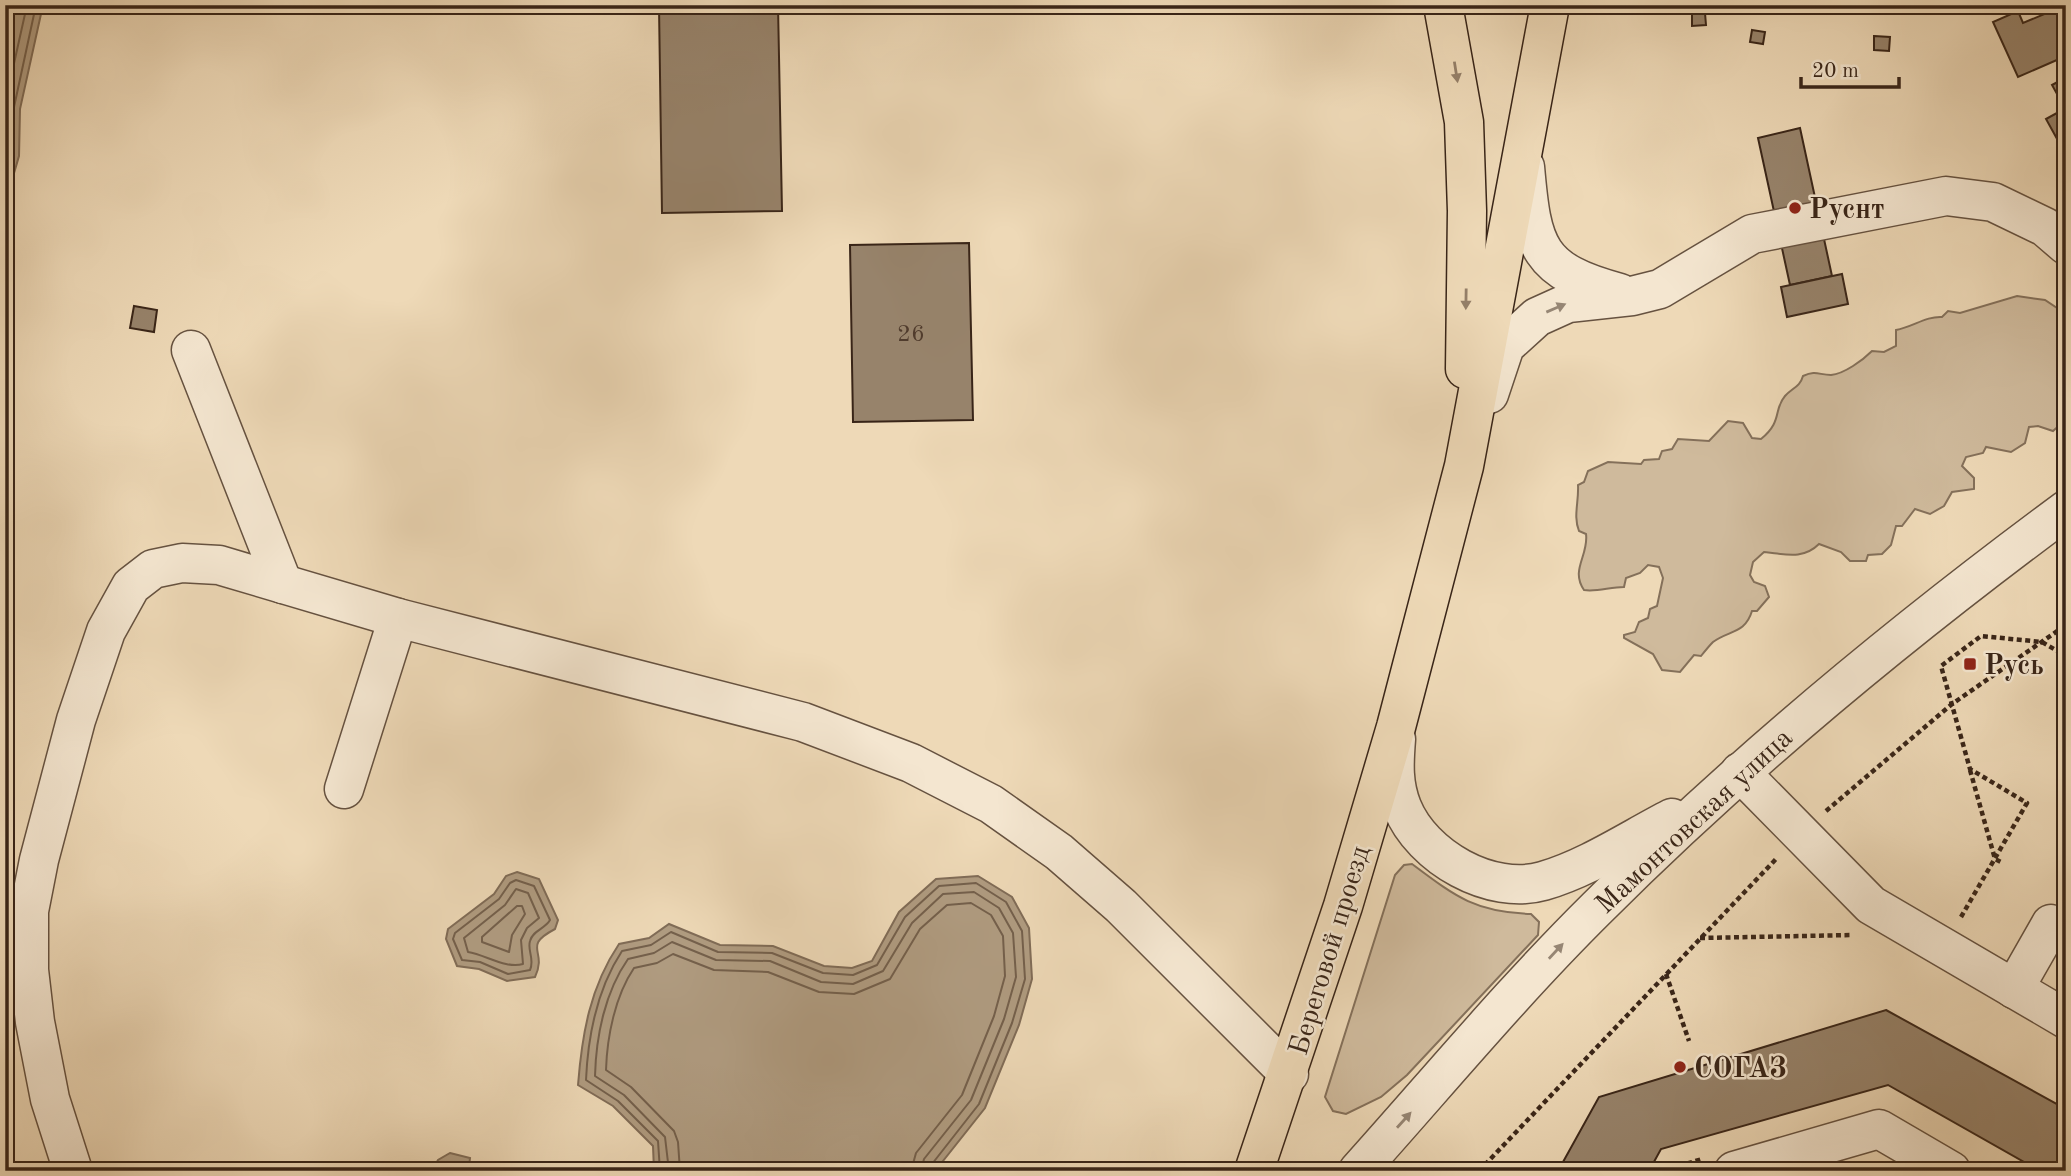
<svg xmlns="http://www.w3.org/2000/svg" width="2071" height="1176" font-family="'Old Standard TT',serif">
<rect width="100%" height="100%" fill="#eed9b7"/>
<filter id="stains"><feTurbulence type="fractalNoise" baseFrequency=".00286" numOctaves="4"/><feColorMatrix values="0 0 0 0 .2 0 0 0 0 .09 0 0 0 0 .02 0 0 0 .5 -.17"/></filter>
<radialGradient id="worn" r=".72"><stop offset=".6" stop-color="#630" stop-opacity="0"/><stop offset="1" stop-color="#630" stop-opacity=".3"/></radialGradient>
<!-- green -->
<g fill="#cfba9c" stroke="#84705a" stroke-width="2">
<path d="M2017,296L2045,300L2066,314V415L2062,423L2053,431L2038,426L2029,427L2025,443L2011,452L1986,447L1983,453L1966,457L1962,466L1974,478V489L1952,492L1944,506L1930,514L1915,509L1902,526H1896L1891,545L1882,554L1868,555L1866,561H1850L1841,552L1819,544C1803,560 1785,554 1764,552L1753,562L1750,575L1754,582L1765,586L1769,597L1757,611H1752C1745,634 1729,630 1713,642C1709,646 1705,651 1701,656L1694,655L1680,672L1662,670L1653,654L1624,638V635L1635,632L1639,622L1648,618L1650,609L1657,606L1663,578L1659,567L1648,565L1640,573L1626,578L1624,587C1610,587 1597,592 1584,590C1570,570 1589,555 1586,534L1579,531C1573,516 1579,502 1578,485L1584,482L1588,471L1608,462L1641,464L1644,460L1659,459L1662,451L1672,449L1678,439L1709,441L1728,421L1743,423L1752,438L1761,439C1783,421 1773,410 1785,396C1792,388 1800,387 1803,376C1816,370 1819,375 1831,375C1844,374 1863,360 1872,351L1884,352L1896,346V330C1913,327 1926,316 1942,317L1948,311L1960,313Z"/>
<path d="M1412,864C1456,897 1475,912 1531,914L1539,922L1538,935L1407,1075L1381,1097L1346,1114L1333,1111L1325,1097L1395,875L1404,865Z"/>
</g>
<!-- water -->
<g fill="#b09c81" stroke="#806c57" stroke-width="2">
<polygon points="5,5 43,5 20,109 19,156 5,204"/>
<path d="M517,872L539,879L558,920L555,929C521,947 548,950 535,977L507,981L479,969L457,966L446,939L448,929L494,894L506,876Z"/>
<path d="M978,876L1012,897L1029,928L1032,979L1019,1025L985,1108L935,1171H654L653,1146L613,1106L578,1085C582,1034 590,987 619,944L649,938L669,924L720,945L773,946L824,966L852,968L872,961L899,912L936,879Z"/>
<polygon points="450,1153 470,1158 469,1167 461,1171 432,1171 438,1160"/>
</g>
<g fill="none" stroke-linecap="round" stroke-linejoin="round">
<!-- shore -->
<g stroke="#74604c" stroke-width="2">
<polyline points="5,104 27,5"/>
<polyline points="5,178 12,155 14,107 36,5"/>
<path d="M516,880L534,886L550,920C545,929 533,930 530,941C527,951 535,959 530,970L508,974L480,962L462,960L453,939L455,933L499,899L510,883Z"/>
<path d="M516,889L528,893L539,918L527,928L521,940L523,964C506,969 486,955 468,952L464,938L505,905Z"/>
<polygon points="517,906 522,906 525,914 512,935 509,952 482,942 482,937"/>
<path d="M660,1171L658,1141L618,1101L586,1080C588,1035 597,989 622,951L651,945L671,932L718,952L772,953L823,973L853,975L877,965L905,917L939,886L976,883L1006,902L1022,931L1025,979L1012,1023L979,1104L932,1164L930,1171"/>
<path d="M669,1171L665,1137L624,1095L595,1076C596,1036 605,992 628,959L654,953L672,942L716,960L770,961L821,982L853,984L883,971L912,923L943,894L974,892L999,908L1013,933L1016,977L1004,1019L971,1100L924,1159L921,1171"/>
<path d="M680,1171L678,1142L674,1131L631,1087L606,1070C607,1037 615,996 634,968L657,963L673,954L714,970L768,972L819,992L854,994L890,979L920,929L947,905L971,903L991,915L1003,936L1005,976L994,1016L962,1095L916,1153L911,1171"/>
</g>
</g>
<!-- building -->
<g fill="#97836b" stroke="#392518" stroke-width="2">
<polygon points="778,5 782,211 662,213 659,6"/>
<polygon points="2066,5 2066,56 2018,77 1993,22 2018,11 2023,23"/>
<polygon points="1705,13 1706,25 1692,26 1692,14"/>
<polygon points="1752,30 1765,32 1763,44 1750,42"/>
<polygon points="1874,36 1890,37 1889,51 1874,50"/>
<polygon points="2065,78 2066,101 2062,103 2052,85"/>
<polygon points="2066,108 2066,143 2061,146 2046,119"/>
<polygon points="1800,128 1832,276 1790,285 1758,138"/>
<polygon points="969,243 973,420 853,422 850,245"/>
<polygon points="1842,274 1848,304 1787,317 1781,287"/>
<polygon points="134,306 157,310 154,332 130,328"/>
<polygon points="1886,1010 2066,1109 2066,1171 2040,1171 1888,1085 1661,1149 1649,1171 1558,1171 1599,1097"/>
</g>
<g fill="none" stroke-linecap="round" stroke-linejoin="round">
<defs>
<g id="minor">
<path d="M1525,167C1532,247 1537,271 1620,293"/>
<polyline points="191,350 283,584"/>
<polyline points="1489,394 1505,346 1537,317 1568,303 1632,296 1660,289 1752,234 1946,196 1993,202 2045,227 2066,245"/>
<path d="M1396,739C1394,764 1393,784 1402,807C1422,857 1491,896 1543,881C1588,868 1631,839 1672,818"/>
<polyline points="1740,772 1871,905 2066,1019"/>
<polyline points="344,789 398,618"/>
<polyline points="2014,989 2051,924 2066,933"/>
<polyline points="73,1171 50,1099 35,1022 29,970 29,911 39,860 76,720 106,631 131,586 153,569 182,563 219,565 398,618 803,722 911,763 991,804 1059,852 1121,906 1289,1074"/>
<path d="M1358,1171C1437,1083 1513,991 1597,908C1742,763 1901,632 2066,510"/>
<polyline points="1734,1171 1879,1129 1951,1171"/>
</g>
<g id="major">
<polyline points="1443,5 1464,122 1467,211 1465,369"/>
<polyline points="1254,1171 1343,906 1396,727 1464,466 1550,5"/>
</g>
</defs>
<!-- minor casing -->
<use href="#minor" stroke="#665240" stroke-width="41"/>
<!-- major casing -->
<use href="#major" stroke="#392518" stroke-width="41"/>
<!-- path -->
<g stroke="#392518" stroke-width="4.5" stroke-dasharray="5 3.5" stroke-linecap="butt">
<polyline points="1970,770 1995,859 2003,863"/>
<polyline points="1826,811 1952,704 2066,625"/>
<polyline points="1961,917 2027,803 1970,769 1941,666 1981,636 2042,642 2066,656"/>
<polyline points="1700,938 1852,935"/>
<polyline points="1666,974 1689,1041"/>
<polyline points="1984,1163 1998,1171"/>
<polyline points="1479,1171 1777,858"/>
<polyline points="1663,1171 1702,1159"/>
</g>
<!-- minor -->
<use href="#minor" stroke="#f4e6d0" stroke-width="38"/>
<!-- major -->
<use href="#major" stroke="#eed9b7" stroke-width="38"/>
</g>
<!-- one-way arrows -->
<defs><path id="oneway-solid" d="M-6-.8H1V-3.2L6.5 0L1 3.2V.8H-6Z" transform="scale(1.75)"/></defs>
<g fill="#947f68">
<use href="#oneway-solid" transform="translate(1456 72) rotate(81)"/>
<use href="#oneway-solid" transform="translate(1466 299) rotate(91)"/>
</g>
<g fill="#968674">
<use href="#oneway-solid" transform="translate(1556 308) rotate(-23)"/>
<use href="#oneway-solid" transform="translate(1556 951) rotate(-47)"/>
<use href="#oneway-solid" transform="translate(1404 1120) rotate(-48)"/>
</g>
<!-- markers -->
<g fill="#8f2418" stroke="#f4e6d0" stroke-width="2.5">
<circle cx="1795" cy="208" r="7"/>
<rect x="1963" y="657" width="14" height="14" rx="3.5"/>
<circle cx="1680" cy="1067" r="7"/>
</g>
<g text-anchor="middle" stroke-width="5" stroke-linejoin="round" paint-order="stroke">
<!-- number labels -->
<g font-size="24" fill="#503c2d">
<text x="911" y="341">26</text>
</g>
<!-- poi labels -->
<g font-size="28" font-weight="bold" fill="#392518" stroke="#f4e6d0" text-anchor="start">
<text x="1809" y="218">Руснт</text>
<text x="1984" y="674">Русь</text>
<text x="1694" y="1077">СОГАЗ</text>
</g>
<!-- street labels -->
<g font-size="28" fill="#392518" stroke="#f4e6d0">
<text transform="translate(1693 820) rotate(-43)" y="10">Мамонтовская улица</text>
<text transform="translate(1328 950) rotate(-73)" y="10">Береговой проезд</text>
</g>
</g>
<!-- margin -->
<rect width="2071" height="1176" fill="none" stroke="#eed9b7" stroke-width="28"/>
<rect x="7" y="7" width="2057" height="1162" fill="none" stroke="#392518" stroke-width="3.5"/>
<rect x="14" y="14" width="2043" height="1148" fill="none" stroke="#392518" stroke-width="2"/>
<!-- scale -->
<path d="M1801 77v10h98v-10" fill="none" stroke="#392518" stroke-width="3.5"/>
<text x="1812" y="77" font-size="21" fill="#392518" stroke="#f4e6d0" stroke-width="5" paint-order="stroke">20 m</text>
<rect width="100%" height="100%" filter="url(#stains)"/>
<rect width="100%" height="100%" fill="url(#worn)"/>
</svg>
